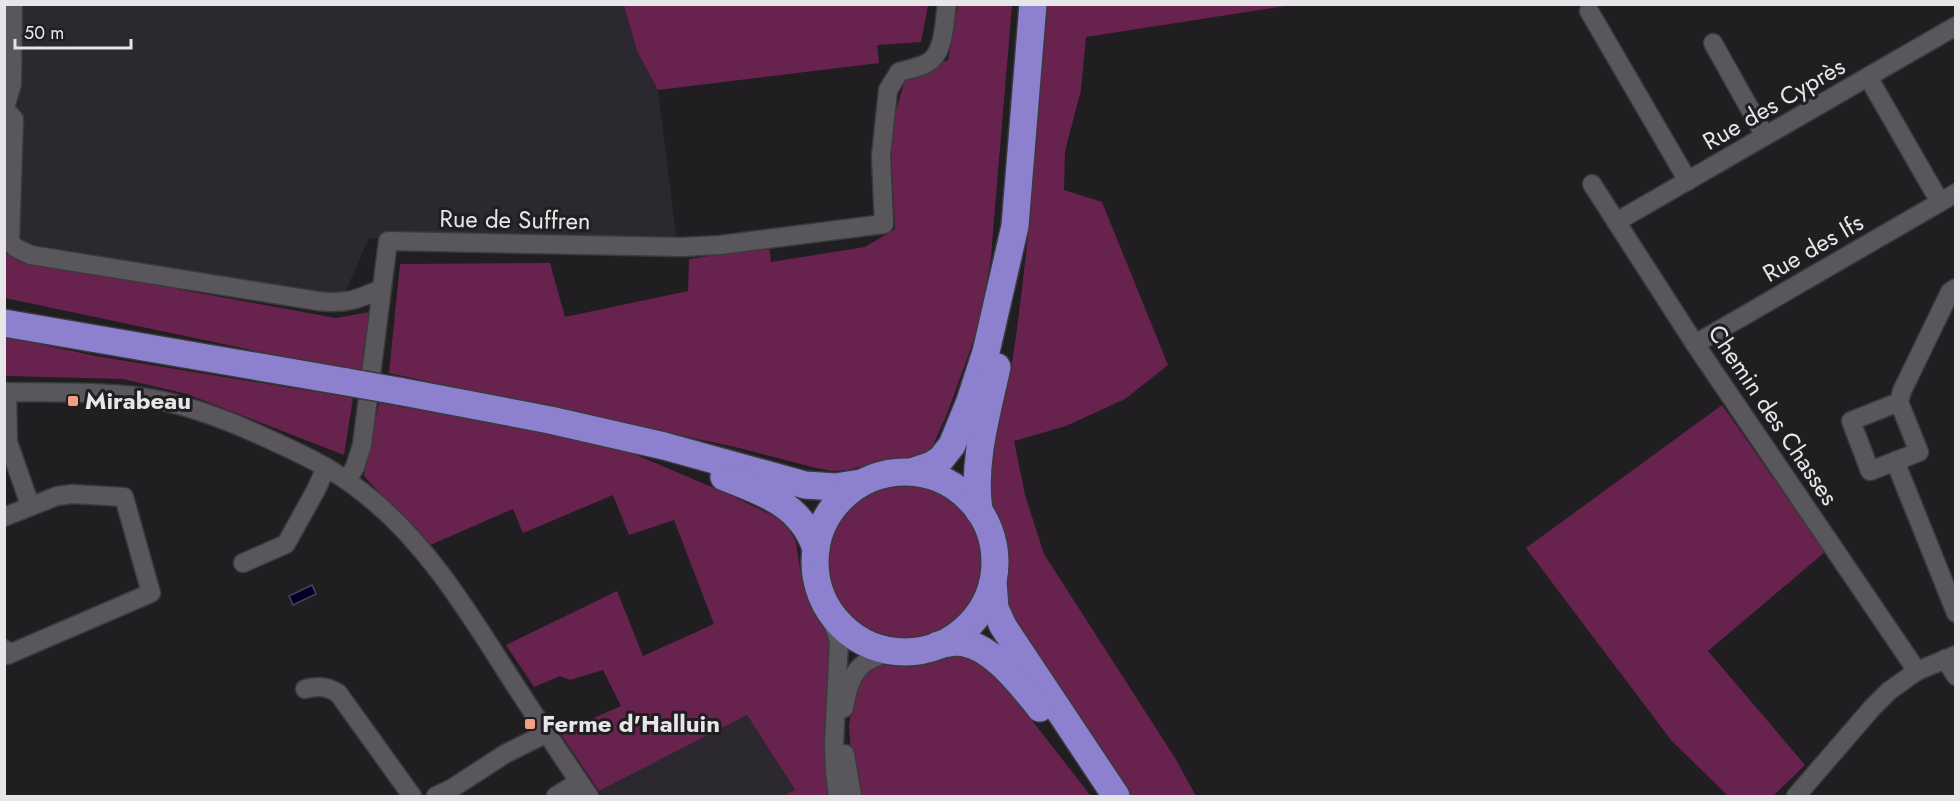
<svg xmlns="http://www.w3.org/2000/svg" width="1960" height="801" font-family="Jost,sans-serif">
<rect width="100%" height="100%" fill="#201e21"/>
<!-- built -->
<g fill="#2c2830">
<polygon points="19,5 624,5 637,51 658,90 676,235 651,243 369,238 343,297 17,245"/>
<polygon points="747,715 795,791 783,796 602,796 599,791"/>
</g>
<!-- green -->
<g fill="#67234e">
<polygon points="624,5 624,4 928,5 921,42 877,45 879,63 658,90 637,51"/>
<polygon points="958,5 1012,5 994,219 991,258 983,304 973,342 947,414 932,447 927,451 916,457 891,459 847,470 832,471 816,468 735,447 389,373 400,264 550,263 565,317 688,291 689,259 769,247 771,262 865,247 895,229 890,130 906,77 948,60"/>
<path d="M1046,5H1342H1292L1086,37L1081,90L1065,151L1064,190L1102,202L1168,365L1125,399L1066,426L1014,441L1025,495L1044,554L1175,758L1196,796H1126L1024,638L999,590C1012,555 998,544 991,511C989,499 989,482 990,470C995,434 1006,399 1012,363C1030,244 1038,124 1046,5Z"/>
<polygon points="4,247 46,265 336,318 369,312 361,373 5,298"/>
<polygon points="5,337 96,356 353,398 344,455 187,394 123,379 5,376"/>
<polygon points="379,403 522,428 627,451 726,493 784,521 796,542 800,569 815,609 833,642 834,796 783,796 795,790 747,715 599,791 560,733 621,706 603,670 570,680 560,676 534,687 506,645 617,591 643,656 714,624 674,520 629,535 613,495 523,533 513,509 428,546 364,476"/>
<polygon points="1722,405 1825,552 1708,651 1805,765 1773,796 1728,796 1671,740 1526,548"/>
<circle cx="904" cy="561" r="80"/>
<polygon points="958,655 970,657 994,672 1091,796 860,796 851,755 849,726 852,702 857,682 866,669 887,661 916,663"/>
</g>
<!-- water -->
<polygon fill="#020022" stroke="#46455d" stroke-width="1.5" points="312,585 316,594 293,605 289,596"/>
<g fill="none" stroke-linecap="round" stroke-linejoin="round">
<defs>
<g id="minor">
<polyline points="1589,11 1688,181"/>
<polyline points="1713,43 1765,136"/>
<polyline points="1868,77 1940,202"/>
<polyline points="5,109 14,119 10,243"/>
<polyline points="4,111 12,84 13,4"/>
<polyline points="1592,184 1695,344 1917,671"/>
<polyline points="1616,222 1956,26"/>
<path d="M4,236L16,248L31,255L318,301C345,304 357,300 381,289"/>
<polyline points="1695,344 1956,193"/>
<path d="M4,392C50,393 96,391 141,397C183,403 223,418 262,436C297,452 331,467 361,491C422,537 466,608 506,671C533,713 561,755 589,796"/>
<polyline points="7,392 8,442 30,505"/>
<polyline points="1899,402 1851,421 1870,471 1919,452 1899,402 1902,391 1950,292 1956,288"/>
<polyline points="1895,461 1956,613"/>
<path d="M347,480L355,467L362,445L388,241L682,247L720,245L884,224L881,156L888,90L899,72C907,69 919,68 927,63C945,53 944,23 947,4"/>
<polyline points="4,517 57,496 72,494 124,497 151,593 7,655 4,649"/>
<polyline points="243,563 286,544 317,488 326,467"/>
<polyline points="828,609 839,641 834,744 835,772 838,796"/>
<polyline points="1945,659 1956,676"/>
<path d="M305,689C318,686 326,686 338,693L412,796"/>
<path d="M844,708C850,671 860,658 897,651"/>
<polyline points="845,754 852,796"/>
<polyline points="436,796 451,789 505,754 547,733"/>
<polyline points="556,796 579,782"/>
<polyline points="1796,796 1872,708 1889,691 1917,671 1956,655"/>
</g>
<g id="highway">
<polyline points="4,323 347,382"/>
<polyline points="398,391 550,420 664,446 805,485 835,487 861,483"/>
<polyline points="911,472 932,465 941,459 952,445 970,401 986,352 1015,226 1033,4"/>
<circle cx="905" cy="562" r="90"/>
<path d="M724,477C763,492 802,505 816,549"/>
<path d="M979,511C972,462 987,414 997,367"/>
<polyline points="993,582 995,608 1003,626 1116,796"/>
<path d="M938,645C944,644 951,642 957,642C990,643 1021,684 1040,708"/>
</g>
</defs>
<!-- minor casing -->
<use href="#minor" stroke="#3a393b" stroke-width="21"/>
<!-- highway casing -->
<use href="#highway" stroke="#3a393b" stroke-width="30"/>
<!-- minor -->
<use href="#minor" stroke="#59575c" stroke-width="18"/>
<!-- highway -->
<use href="#highway" stroke="#8d81cf" stroke-width="27"/>
<defs>
<polyline id="highway-bridge" points="347,382 398,391"/>
</defs>
<!-- highway-bridge casing -->
<use href="#highway-bridge" stroke="#3a393b" stroke-width="30" stroke-linecap="butt"/>
<!-- highway-bridge -->
<use href="#highway-bridge" stroke="#8d81cf" stroke-width="27"/>
</g>
<!-- markers -->
<g fill="#f39f83" stroke="#201e21" stroke-width="2">
<rect x="67" y="395" width="12" height="12" rx="3"/>
<rect x="524" y="718" width="12" height="12" rx="3"/>
</g>
<g text-anchor="middle" stroke-width="6" stroke-linejoin="round" paint-order="stroke">
<!-- street labels -->
<g font-size="24" fill="#e6e5e7" stroke="#201e21">
<text transform="translate(1774 104) rotate(-30)" y="8">Rue des Cyprès</text>
<text transform="translate(515 220) rotate(1)" y="8">Rue de Suffren</text>
<text transform="translate(1813 248) rotate(-30)" y="8">Rue des Ifs</text>
<text transform="translate(1773 415) rotate(56)" y="8">Chemin des Chasses</text>
</g>
<!-- poi labels -->
<g font-size="24" font-weight="bold" fill="#e6e5e7" stroke="#201e21" text-anchor="start">
<text x="85" y="409">Mirabeau</text>
<text x="542" y="732">Ferme d'Halluin</text>
</g>
</g>
<!-- border -->
<rect width="1960" height="801" fill="none" stroke="#e6e5e7" stroke-width="12"/>
<!-- scale -->
<path d="M15 39v9h116v-9" fill="none" stroke="#e6e5e7" stroke-width="3"/>
<text x="24" y="39" font-size="18" fill="#e6e5e7" stroke="#201e21" stroke-width="4.5" paint-order="stroke">50 m</text>
</svg>
